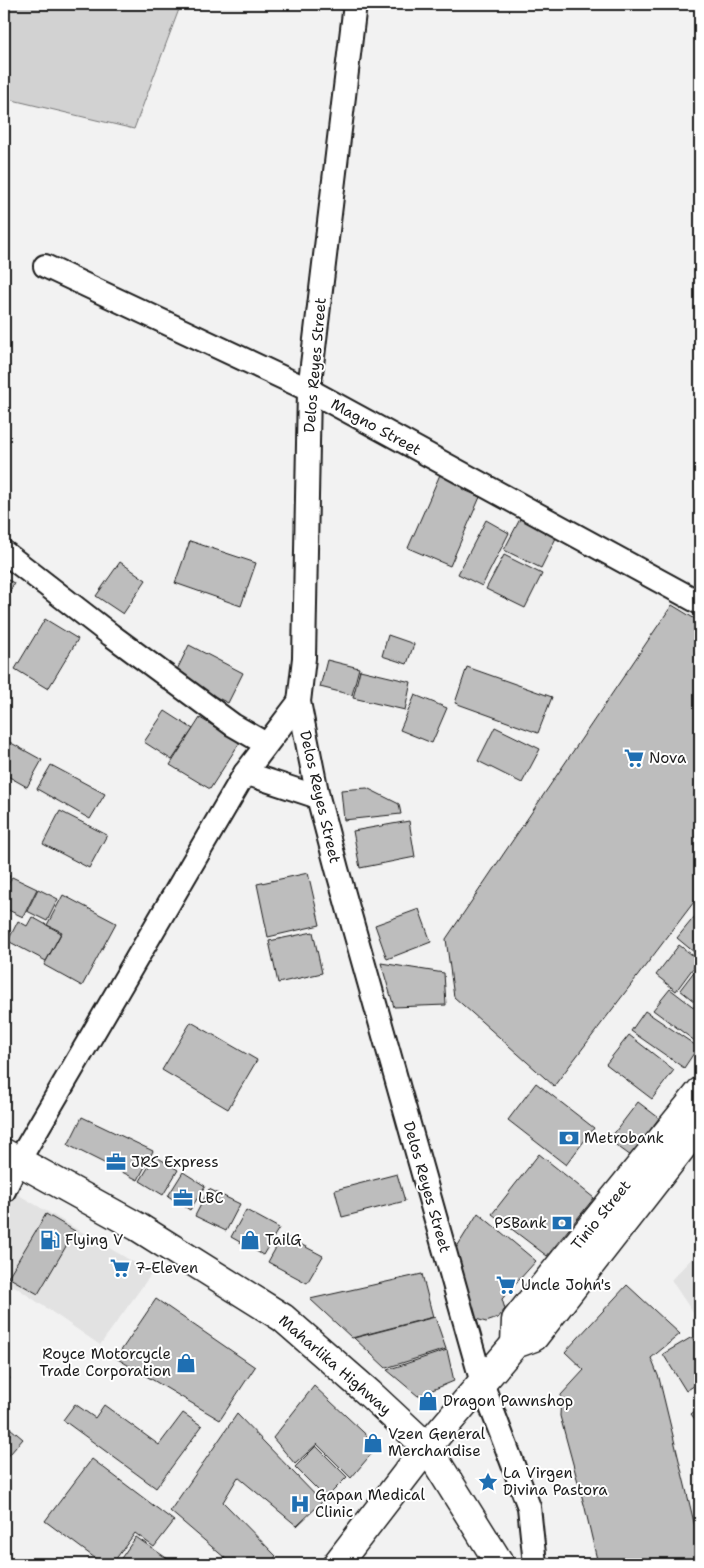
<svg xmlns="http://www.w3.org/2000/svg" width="704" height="1568" font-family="'Shantell Sans',sans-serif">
<rect width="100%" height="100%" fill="#f2f2f2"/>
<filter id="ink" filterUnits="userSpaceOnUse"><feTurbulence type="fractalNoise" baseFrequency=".02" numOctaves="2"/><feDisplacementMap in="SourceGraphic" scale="10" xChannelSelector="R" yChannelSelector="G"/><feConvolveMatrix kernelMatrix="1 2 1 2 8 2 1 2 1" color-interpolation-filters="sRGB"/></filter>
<g filter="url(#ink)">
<!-- built -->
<g fill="#e2e2e2">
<polygon points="12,1191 152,1273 100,1345 4,1279 4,1208"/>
<polygon points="700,1250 700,1323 671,1280"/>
</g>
<!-- green -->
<polygon fill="#d2d2d2" stroke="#777" points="4,4 181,4 134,129 4,98"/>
<!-- building -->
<g fill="#bdbdbd" stroke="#1c1c1c">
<polygon points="442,470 465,480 462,489 480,497 450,566 408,548"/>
<polygon points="521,517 557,536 541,568 504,550"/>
<polygon points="486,520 509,533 482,586 458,574"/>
<polygon points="190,541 256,563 241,606 175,583"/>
<polygon points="504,555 542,574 525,608 486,589"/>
<polygon points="120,562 146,580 123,614 96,596"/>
<polygon points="4,578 14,583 4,604"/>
<polygon points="672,605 700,622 700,894 554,1086 454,997 446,939"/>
<polygon points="45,619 78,639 48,689 15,669"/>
<polygon points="388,635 414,644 407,664 382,656"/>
<polygon points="189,645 243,673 228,703 174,676"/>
<polygon points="327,660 359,668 352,695 320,687"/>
<polygon points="467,667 552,697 538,733 455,703"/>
<polygon points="360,670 411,682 405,710 353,698"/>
<polygon points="415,695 447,708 432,743 400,730"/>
<polygon points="165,711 193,729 172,760 144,742"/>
<polygon points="200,718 240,742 210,789 170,765"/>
<polygon points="495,727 540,749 522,783 478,761"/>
<polygon points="4,739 42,760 27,787 4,774"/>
<polygon points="51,765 105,794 90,819 37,789"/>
<polygon points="367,788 399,804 401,814 344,820 341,790"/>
<polygon points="60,811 107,835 89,868 43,844"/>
<polygon points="409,821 415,857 360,868 353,831"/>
<polygon points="4,873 10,876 4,888"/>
<polygon points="308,873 320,925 268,937 257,884"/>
<polygon points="12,877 37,889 23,917 4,908 4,893"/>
<polygon points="38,889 58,899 47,921 27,911"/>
<polygon points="63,895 116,923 82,986 44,965 62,932 47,925"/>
<polygon points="419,909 431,942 387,959 375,925"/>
<polygon points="700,910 700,957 677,938"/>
<polygon points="32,917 61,933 46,961 8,941 18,921 27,926"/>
<polygon points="313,932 322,973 278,983 269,941"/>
<polygon points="679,945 699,960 676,991 656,975"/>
<polygon points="381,963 444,973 446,1005 394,1007"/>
<polygon points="699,965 700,966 700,1006 680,990"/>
<polygon points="670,989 700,1012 699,1044 653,1010"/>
<polygon points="645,1011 698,1047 684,1068 631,1031"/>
<polygon points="191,1022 257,1060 228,1109 162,1070"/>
<polygon points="629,1035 674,1070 652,1099 606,1064"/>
<polygon points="536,1083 594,1128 566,1165 508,1120"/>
<polygon points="638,1102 659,1118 631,1156 609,1140"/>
<polygon points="82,1117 153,1151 138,1180 68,1145"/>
<polygon points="539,1154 594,1198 547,1256 492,1214"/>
<polygon points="155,1156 178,1170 163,1195 140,1181"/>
<polygon points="183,1172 205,1186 190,1210 168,1196"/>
<polygon points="397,1174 405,1201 342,1217 335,1190"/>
<polygon points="209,1189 240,1204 226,1231 195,1216"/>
<polygon points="246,1210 279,1228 263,1255 231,1237"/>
<polygon points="478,1213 536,1261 502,1299 505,1309 498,1318 486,1322 473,1318 455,1250"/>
<polygon points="46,1214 75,1231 38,1294 8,1277"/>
<polygon points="283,1235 323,1256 307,1283 268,1262"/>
<polygon points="422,1274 433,1317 352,1338 310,1299"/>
<polygon points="627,1285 680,1334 651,1358 659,1378 700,1547 700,1564 598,1564 585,1508 560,1416 561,1395 584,1370 565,1352"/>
<polygon points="156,1299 255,1367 220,1420 116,1358"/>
<polygon points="435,1317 446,1349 386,1368 354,1338"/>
<polygon points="692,1337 700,1351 700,1382 686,1391 663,1354"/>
<polygon points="447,1350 454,1381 418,1396 387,1370"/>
<polygon points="4,1373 10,1378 4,1386"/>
<polygon points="314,1386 378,1446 351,1478 317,1444 295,1464 273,1438"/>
<polygon points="75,1404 95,1418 104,1405 159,1445 183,1413 202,1426 156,1488 63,1420"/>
<polygon points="700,1407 700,1426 691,1414"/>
<polygon points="237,1414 322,1502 297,1526 238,1477 223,1502 276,1556 269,1564 232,1564 170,1511"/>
<polygon points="4,1423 23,1439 4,1461"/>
<polygon points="316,1446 347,1477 326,1498 295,1467"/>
<polygon points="92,1459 174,1521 154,1547 135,1533 112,1564 103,1564 45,1521"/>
<polygon points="136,1537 175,1564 117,1564"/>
</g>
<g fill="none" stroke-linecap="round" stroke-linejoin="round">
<defs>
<g id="minor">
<polyline points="355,4 309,390 304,658 299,702 318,797 337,869 482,1383 529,1507 535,1564"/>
<polyline points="45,266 309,390 700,603"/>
<polyline points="4,552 111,635 233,725 266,744"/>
<polyline points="245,773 318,797"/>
<polyline points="4,1191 18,1162 245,773 299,702"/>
</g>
<g id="secondary">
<polyline points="515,1344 516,1320 700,1092"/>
<polyline points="427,1447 515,1344 534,1337 700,1124"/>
</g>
<g id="trunk">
<polyline points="4,1153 138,1227 283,1318 370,1394 427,1447 500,1564"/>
<polyline points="337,1564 427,1447"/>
</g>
</defs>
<!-- minor casing -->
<use href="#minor" stroke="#1c1c1c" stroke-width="26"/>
<!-- secondary casing -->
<use href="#secondary" stroke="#1c1c1c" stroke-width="31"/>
<!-- trunk casing -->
<use href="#trunk" stroke="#1c1c1c" stroke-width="31"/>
<!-- minor -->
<use href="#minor" stroke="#fff" stroke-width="22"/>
<!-- secondary -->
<use href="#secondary" stroke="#fff" stroke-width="28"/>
<!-- trunk -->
<use href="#trunk" stroke="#fff" stroke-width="28"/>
</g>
</g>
<!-- icons -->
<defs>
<symbol id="supermarket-bare" viewBox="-9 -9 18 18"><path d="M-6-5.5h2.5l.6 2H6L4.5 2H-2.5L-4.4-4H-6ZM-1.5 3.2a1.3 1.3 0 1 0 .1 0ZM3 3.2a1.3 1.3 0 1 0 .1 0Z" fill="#1f6fb2" stroke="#fff" stroke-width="2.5" paint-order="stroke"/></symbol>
<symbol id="bank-bare" viewBox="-9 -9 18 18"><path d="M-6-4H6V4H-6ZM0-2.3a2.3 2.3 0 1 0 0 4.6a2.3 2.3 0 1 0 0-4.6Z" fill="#1f6fb2" stroke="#fff" stroke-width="2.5" paint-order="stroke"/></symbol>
<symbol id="office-bare" viewBox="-9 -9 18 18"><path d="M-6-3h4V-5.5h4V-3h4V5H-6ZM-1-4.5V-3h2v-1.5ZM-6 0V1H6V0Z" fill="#1f6fb2" stroke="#fff" stroke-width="2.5" paint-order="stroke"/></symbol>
<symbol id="fuel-bare" viewBox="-9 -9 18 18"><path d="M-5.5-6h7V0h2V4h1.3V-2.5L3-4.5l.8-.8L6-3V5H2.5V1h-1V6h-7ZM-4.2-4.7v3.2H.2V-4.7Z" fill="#1f6fb2" stroke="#fff" stroke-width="2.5" paint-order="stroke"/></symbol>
<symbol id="shop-bare" viewBox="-9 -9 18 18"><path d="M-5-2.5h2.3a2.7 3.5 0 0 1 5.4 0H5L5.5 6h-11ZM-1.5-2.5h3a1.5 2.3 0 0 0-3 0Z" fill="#1f6fb2" stroke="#fff" stroke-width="2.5" paint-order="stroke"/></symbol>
<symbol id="sight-bare" viewBox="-9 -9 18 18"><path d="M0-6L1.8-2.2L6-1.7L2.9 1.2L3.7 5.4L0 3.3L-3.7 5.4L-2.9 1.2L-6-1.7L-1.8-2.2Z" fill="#1f6fb2" stroke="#fff" stroke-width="2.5" paint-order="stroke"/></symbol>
<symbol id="hospital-bare" viewBox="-9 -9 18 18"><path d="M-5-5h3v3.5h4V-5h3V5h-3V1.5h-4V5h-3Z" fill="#1f6fb2" stroke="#fff" stroke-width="2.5" paint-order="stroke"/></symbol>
</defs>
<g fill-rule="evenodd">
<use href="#supermarket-bare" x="620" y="744" width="28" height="28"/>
<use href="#bank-bare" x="555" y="1124" width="28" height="28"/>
<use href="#office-bare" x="102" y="1148" width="28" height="28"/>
<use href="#office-bare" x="169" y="1184" width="28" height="28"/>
<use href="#bank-bare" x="548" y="1209" width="28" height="28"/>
<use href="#fuel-bare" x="36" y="1226" width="28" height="28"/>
<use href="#shop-bare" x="236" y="1226" width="28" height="28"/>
<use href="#supermarket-bare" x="106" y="1254" width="28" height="28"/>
<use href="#supermarket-bare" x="492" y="1271" width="28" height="28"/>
<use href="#shop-bare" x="172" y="1349" width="28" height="28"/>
<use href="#shop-bare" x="414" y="1387" width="28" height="28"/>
<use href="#shop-bare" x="359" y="1429" width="28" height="28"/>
<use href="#sight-bare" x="474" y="1468" width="28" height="28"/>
<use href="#hospital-bare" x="286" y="1490" width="28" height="28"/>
</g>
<g text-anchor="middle" stroke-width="4" stroke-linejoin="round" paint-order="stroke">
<!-- street labels -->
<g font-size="15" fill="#1c1c1c" stroke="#fff">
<text transform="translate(315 365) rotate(-85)" y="5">Delos Reyes Street</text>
<text transform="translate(376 427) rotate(29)" y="5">Magno Street</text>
<text transform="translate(320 797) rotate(77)" y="5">Delos Reyes Street</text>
<text transform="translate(427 1187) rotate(74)" y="5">Delos Reyes Street</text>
<text transform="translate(601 1215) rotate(-51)" y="5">Tinio Street</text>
<text transform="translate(335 1365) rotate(41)" y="5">Maharlika Highway</text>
</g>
<!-- poi labels -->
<g font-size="15" fill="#1c1c1c" stroke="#fff" text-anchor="start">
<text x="649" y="763">Nova</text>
<text x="584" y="1143">Metrobank</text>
<text x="131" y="1167">JRS Express</text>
<text x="198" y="1203">LBC</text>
<text x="547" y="1228" text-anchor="end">PSBank</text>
<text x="65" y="1245">Flying V</text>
<text x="265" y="1245">TailG</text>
<text x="135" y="1273">7-Eleven</text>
<text x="521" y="1290">Uncle John's</text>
<text x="171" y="1359" text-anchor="end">Royce Motorcycle<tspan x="171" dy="17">Trade Corporation</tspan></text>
<text x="443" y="1406">Dragon Pawnshop</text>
<text x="388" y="1439">Vzen General<tspan x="388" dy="17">Merchandise</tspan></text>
<text x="503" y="1478">La Virgen<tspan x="503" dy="17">Divina Pastora</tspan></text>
<text x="315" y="1500">Gapan Medical<tspan x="315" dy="17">Clinic</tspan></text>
</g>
</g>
<!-- margin -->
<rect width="704" height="1568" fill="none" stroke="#fff" stroke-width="20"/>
<rect x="10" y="10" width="684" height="1548" fill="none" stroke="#1c1c1c" stroke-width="2" filter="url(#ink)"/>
</svg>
